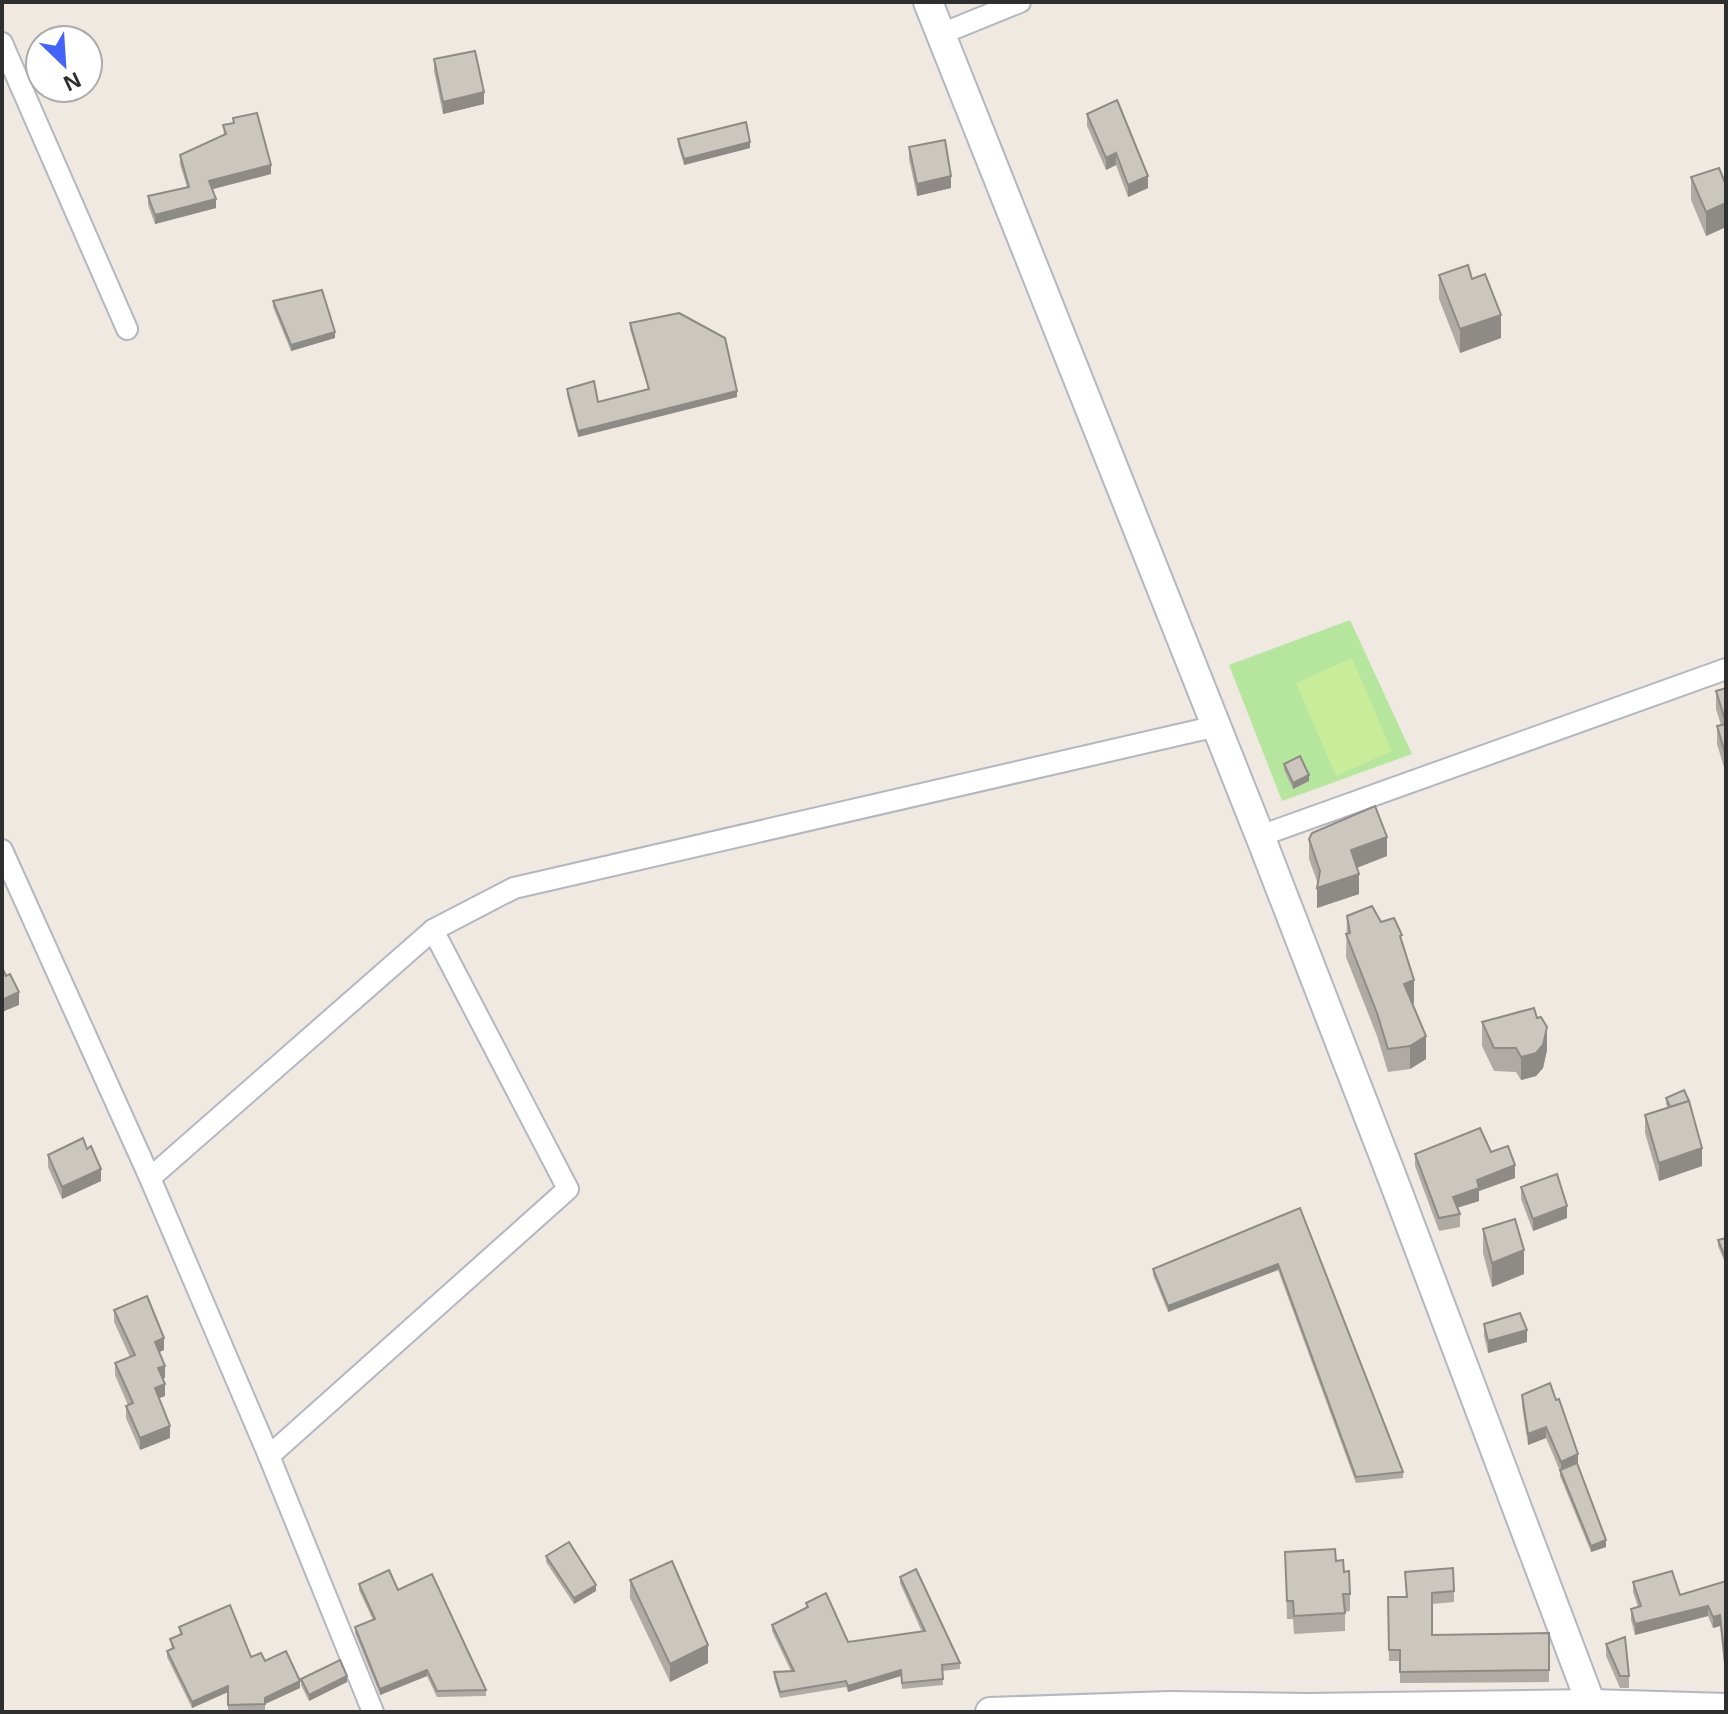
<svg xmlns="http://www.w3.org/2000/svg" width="1728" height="1714" font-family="Helvetica,sans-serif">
<rect width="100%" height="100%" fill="#efe9e1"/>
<!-- green -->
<polygon fill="#b6e59e" points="1350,620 1412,754 1282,801 1229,665"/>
<!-- pitch -->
<polygon fill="#c9ec9a" points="1352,658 1392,751 1336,776 1296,683"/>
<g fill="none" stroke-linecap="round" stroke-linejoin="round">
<defs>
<g id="street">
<polyline points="941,34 1020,2"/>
<polyline points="2,43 127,329"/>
<polyline points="1260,836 1726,669"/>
<polyline points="2,850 150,1178 269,1456 373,1712"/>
<polyline points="150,1178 433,930 514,888 1217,726"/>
<polyline points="269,1456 568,1189 433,930"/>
</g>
<g id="secondary">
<polyline points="928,2 1260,836 1394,1182 1591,1704"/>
<polyline points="990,1712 1170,1706 1308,1708 1591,1704 1726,1708"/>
</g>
</defs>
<!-- street casing -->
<use href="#street" stroke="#b4b7c1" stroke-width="24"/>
<!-- secondary casing -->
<use href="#secondary" stroke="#b4b7c1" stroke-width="32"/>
<!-- street -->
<use href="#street" stroke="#fff" stroke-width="20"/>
<!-- secondary -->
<use href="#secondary" stroke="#fff" stroke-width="28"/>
</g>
<!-- wall -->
<g fill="#afaba4">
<polygon points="434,59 484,104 443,114 434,71"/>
<polygon points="1087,114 1148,188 1128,197 1116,165 1106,170 1087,126"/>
<polygon points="223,125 271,174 213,189 216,208 155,224 148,205 148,196 187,187 180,164 180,155 224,135"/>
<polygon points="678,139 750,148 684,165 678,145"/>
<polygon points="909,147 951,188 917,196 909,159"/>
<polygon points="1691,177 1726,185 1726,227 1706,236 1691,200"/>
<polygon points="1439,275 1472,279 1501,338 1460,353 1439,299"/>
<polygon points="273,301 335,338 291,351 273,307"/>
<polygon points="630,323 737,397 578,437 567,395 567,389 598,402 648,389 630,329"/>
<polygon points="1726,688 1726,774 1717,744 1717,726 1721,725 1716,709 1716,691"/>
<polygon points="1284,764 1309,781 1293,789 1284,770"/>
<polygon points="1309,839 1387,856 1357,868 1359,894 1317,908 1318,884 1309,859"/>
<polygon points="1347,916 1381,922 1402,942 1414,1003 1413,1004 1426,1059 1410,1069 1388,1072 1377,1036 1346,957"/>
<polygon points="1482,1022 1547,1050 1543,1068 1536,1076 1521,1080 1516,1072 1494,1071 1482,1046"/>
<polygon points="1666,1098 1702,1166 1659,1181 1645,1133 1645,1115 1668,1108 1666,1104"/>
<polygon points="87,1149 101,1181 62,1199 48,1167 48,1155"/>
<polygon points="1491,1152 1515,1178 1479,1191 1479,1201 1457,1208 1460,1214 1460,1227 1439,1231 1415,1166 1415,1154"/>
<polygon points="1521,1187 1567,1218 1533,1231 1521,1199"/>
<polygon points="1300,1208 1403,1472 1403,1478 1356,1483 1278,1270 1168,1312 1153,1275 1153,1269"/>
<polygon points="1483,1229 1524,1274 1492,1287 1483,1253"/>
<polygon points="1726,1238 1726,1265 1718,1246 1718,1240"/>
<polygon points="114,1310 164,1350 159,1352 165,1378 163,1378 165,1396 159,1398 170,1438 140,1450 126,1418 126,1406 128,1405 115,1375 115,1363 130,1357 114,1322"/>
<polygon points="1484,1324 1527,1342 1488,1353 1484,1336"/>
<polygon points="1522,1395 1578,1465 1606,1547 1591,1552 1560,1476 1560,1471 1546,1438 1528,1445 1522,1406"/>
<polygon points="1285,1552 1336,1561 1344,1572 1350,1594 1350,1611 1345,1612 1345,1631 1294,1634 1293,1619 1287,1619"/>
<polygon points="546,1556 596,1591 574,1604 546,1562"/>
<polygon points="1405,1572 1454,1591 1454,1602 1432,1604 1432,1635 1549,1633 1549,1682 1400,1683 1400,1661 1389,1661 1388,1597 1406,1597"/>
<polygon points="900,1577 960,1663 960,1669 942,1671 943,1685 902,1689 901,1676 848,1692 846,1687 780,1698 774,1678 774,1672 791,1671 772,1631 772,1625 806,1608 806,1603 848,1642 922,1632 900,1583"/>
<polygon points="630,1580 708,1663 670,1682 630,1598"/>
<polygon points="1726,1581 1726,1673 1725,1673 1720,1626 1713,1628 1708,1616 1635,1635 1631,1620 1631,1609 1638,1607 1633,1592 1633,1582 1680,1595"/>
<polygon points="359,1584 398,1590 486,1690 486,1696 437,1697 427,1676 380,1695 355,1633 355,1627 373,1620 359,1590"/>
<polygon points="179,1627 251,1657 265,1661 300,1688 265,1704 265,1711 228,1711 228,1692 192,1708 167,1657 167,1651 172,1649 170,1639 180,1635"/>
<polygon points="1606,1644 1629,1676 1629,1688 1620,1688 1606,1656"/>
<polygon points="301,1679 347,1682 309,1701 301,1685"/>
</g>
<!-- shaded-wall -->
<g fill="#8e8b86">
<polygon points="484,92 484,104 443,114 443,102"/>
<polygon points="750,142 750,148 684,165 684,159"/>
<polygon points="1116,153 1116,165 1106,170 1106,158"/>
<polygon points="271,165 271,174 209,190 209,181"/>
<polygon points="951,176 951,188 917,196 917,184"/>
<polygon points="1148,176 1148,188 1128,197 1128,185"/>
<polygon points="216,199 216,208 155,224 155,215"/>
<polygon points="1726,203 1726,227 1706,236 1706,212"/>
<polygon points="1501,315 1501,338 1460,353 1460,329"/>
<polygon points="335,332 335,338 291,351 291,345"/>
<polygon points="737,391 737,397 578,437 578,431"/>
<polygon points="1309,775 1309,781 1293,789 1293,783"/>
<polygon points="1387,837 1387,856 1351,870 1351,850"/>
<polygon points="1359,874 1359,894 1317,908 1317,888"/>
<polygon points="1414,980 1414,1003 1404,1007 1404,984"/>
<polygon points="19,992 19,1005 2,1012 2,1000"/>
<polygon points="1547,1027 1547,1050 1543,1068 1536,1076 1521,1080 1521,1057"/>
<polygon points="1426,1036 1426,1059 1410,1069 1410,1046"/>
<polygon points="1702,1148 1702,1166 1659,1181 1659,1163"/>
<polygon points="1515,1165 1515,1178 1479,1191 1479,1201 1453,1209 1453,1197 1477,1180"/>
<polygon points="101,1169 101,1181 62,1199 62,1187"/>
<polygon points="1567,1206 1567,1218 1533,1231 1533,1219"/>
<polygon points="1524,1250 1524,1274 1492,1287 1492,1263"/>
<polygon points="1278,1264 1278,1270 1168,1312 1168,1306"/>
<polygon points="1527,1330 1527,1342 1488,1353 1488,1341"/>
<polygon points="164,1338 164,1350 155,1354 155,1342"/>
<polygon points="165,1366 165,1378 158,1380 158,1368"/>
<polygon points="165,1384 165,1396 155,1400 155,1388"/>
<polygon points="170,1426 170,1438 140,1450 140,1438"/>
<polygon points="1546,1427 1546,1438 1528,1445 1528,1434"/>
<polygon points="1578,1454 1578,1465 1561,1473 1561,1462"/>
<polygon points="1606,1540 1606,1547 1591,1552 1591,1546"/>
<polygon points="596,1585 596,1591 574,1604 574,1598"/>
<polygon points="1708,1606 1708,1616 1635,1635 1635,1624"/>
<polygon points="1720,1615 1720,1626 1713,1628 1713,1617"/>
<polygon points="708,1645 708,1663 670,1682 670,1664"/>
<polygon points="427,1670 427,1676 380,1695 380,1689"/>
<polygon points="901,1670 901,1676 848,1692 848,1686"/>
<polygon points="347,1676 347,1682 309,1701 309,1695"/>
<polygon points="300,1681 300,1688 265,1704 265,1698"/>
<polygon points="228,1686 228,1692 192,1708 192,1702"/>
</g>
<!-- building -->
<g fill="#cbc7bf" stroke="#8e8b86" stroke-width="2">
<polygon points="475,51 484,92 443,102 434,59"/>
<polygon points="1117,100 1148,176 1128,185 1116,153 1106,158 1087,114"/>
<polygon points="257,113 271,165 209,181 216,199 155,215 148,196 189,187 180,155 226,134 223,125 234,123 233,118"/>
<polygon points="746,122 750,142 684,159 678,139"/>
<polygon points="945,140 951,176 917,184 909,147"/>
<polygon points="1719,168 1726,185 1726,203 1706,212 1691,177"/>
<polygon points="1468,265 1472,279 1485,274 1501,315 1460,329 1439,275"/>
<polygon points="322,290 335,332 291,345 273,301"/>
<polygon points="679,313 725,338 737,391 578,431 567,389 594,381 598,402 649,389 630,323"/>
<polygon points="1726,688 1726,723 1716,691"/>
<polygon points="1726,724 1726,756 1717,726"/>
<polygon points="1300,756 1309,775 1293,783 1284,764"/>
<polygon points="1375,806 1387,837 1351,850 1359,874 1317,888 1320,871 1309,839 1312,833"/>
<polygon points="1372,906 1381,922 1394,918 1402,935 1400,936 1414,980 1404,984 1426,1036 1410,1046 1388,1049 1377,1013 1346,934 1350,933 1347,916"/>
<polygon points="2,967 6,976 10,974 19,992 2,1000"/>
<polygon points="1534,1008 1537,1018 1541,1017 1547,1027 1543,1045 1536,1053 1521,1057 1516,1048 1494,1048 1482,1022"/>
<polygon points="1684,1090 1689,1101 1670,1107 1666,1098"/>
<polygon points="1689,1101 1702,1148 1659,1163 1645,1115"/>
<polygon points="1480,1128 1491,1152 1508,1146 1515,1165 1477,1180 1479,1188 1453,1197 1460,1214 1439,1218 1415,1154"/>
<polygon points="83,1138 87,1149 91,1146 101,1169 62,1187 48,1155"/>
<polygon points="1557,1174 1567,1206 1533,1219 1521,1187"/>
<polygon points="1300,1208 1403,1472 1356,1477 1278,1264 1168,1306 1153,1269"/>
<polygon points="1515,1219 1524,1250 1492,1263 1483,1229"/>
<polygon points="1726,1238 1726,1259 1718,1240"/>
<polygon points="147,1296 164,1338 155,1342 165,1366 158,1368 165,1384 155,1388 170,1426 140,1438 126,1406 133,1403 115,1363 135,1355 114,1310"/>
<polygon points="1520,1313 1527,1330 1488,1341 1484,1324"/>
<polygon points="1550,1383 1556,1400 1559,1399 1578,1454 1561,1462 1546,1427 1528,1434 1522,1395"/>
<polygon points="1577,1463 1606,1540 1591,1546 1560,1470"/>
<polygon points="569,1542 596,1585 574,1598 546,1556"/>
<polygon points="1335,1549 1336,1561 1343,1560 1344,1572 1349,1571 1350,1594 1343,1594 1345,1613 1294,1616 1293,1601 1287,1601 1285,1552"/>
<polygon points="672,1561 708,1645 670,1664 630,1580"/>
<polygon points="1453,1568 1454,1591 1432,1593 1432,1635 1549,1633 1549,1670 1400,1672 1400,1650 1389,1650 1388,1597 1407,1597 1405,1572"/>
<polygon points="916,1569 960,1663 942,1665 943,1679 902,1683 901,1670 848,1686 846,1681 780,1692 774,1672 794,1671 772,1625 808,1607 806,1603 826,1593 848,1642 925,1631 900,1577"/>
<polygon points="389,1570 398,1590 432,1574 486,1690 437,1691 427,1670 380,1689 355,1627 375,1619 359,1584"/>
<polygon points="1672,1571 1680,1595 1726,1581 1726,1662 1725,1662 1720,1615 1713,1617 1708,1606 1635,1624 1631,1609 1641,1606 1633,1582"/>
<polygon points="230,1605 251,1657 261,1653 265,1661 286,1651 300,1681 265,1698 265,1704 228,1705 228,1686 192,1702 167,1651 174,1648 170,1639 182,1634 179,1627"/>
<polygon points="1625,1637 1629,1676 1620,1676 1606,1644"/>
<polygon points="340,1660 347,1676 309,1695 301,1679"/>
</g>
<!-- border -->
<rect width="1728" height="1714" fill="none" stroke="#2e2e2e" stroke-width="8"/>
<!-- north arrow -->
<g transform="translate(64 64) rotate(155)"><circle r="38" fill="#ffffff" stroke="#ababab" stroke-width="2"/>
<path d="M0-6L14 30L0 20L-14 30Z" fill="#4264fb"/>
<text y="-12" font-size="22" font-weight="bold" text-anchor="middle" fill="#2e2e2e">N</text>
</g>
</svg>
